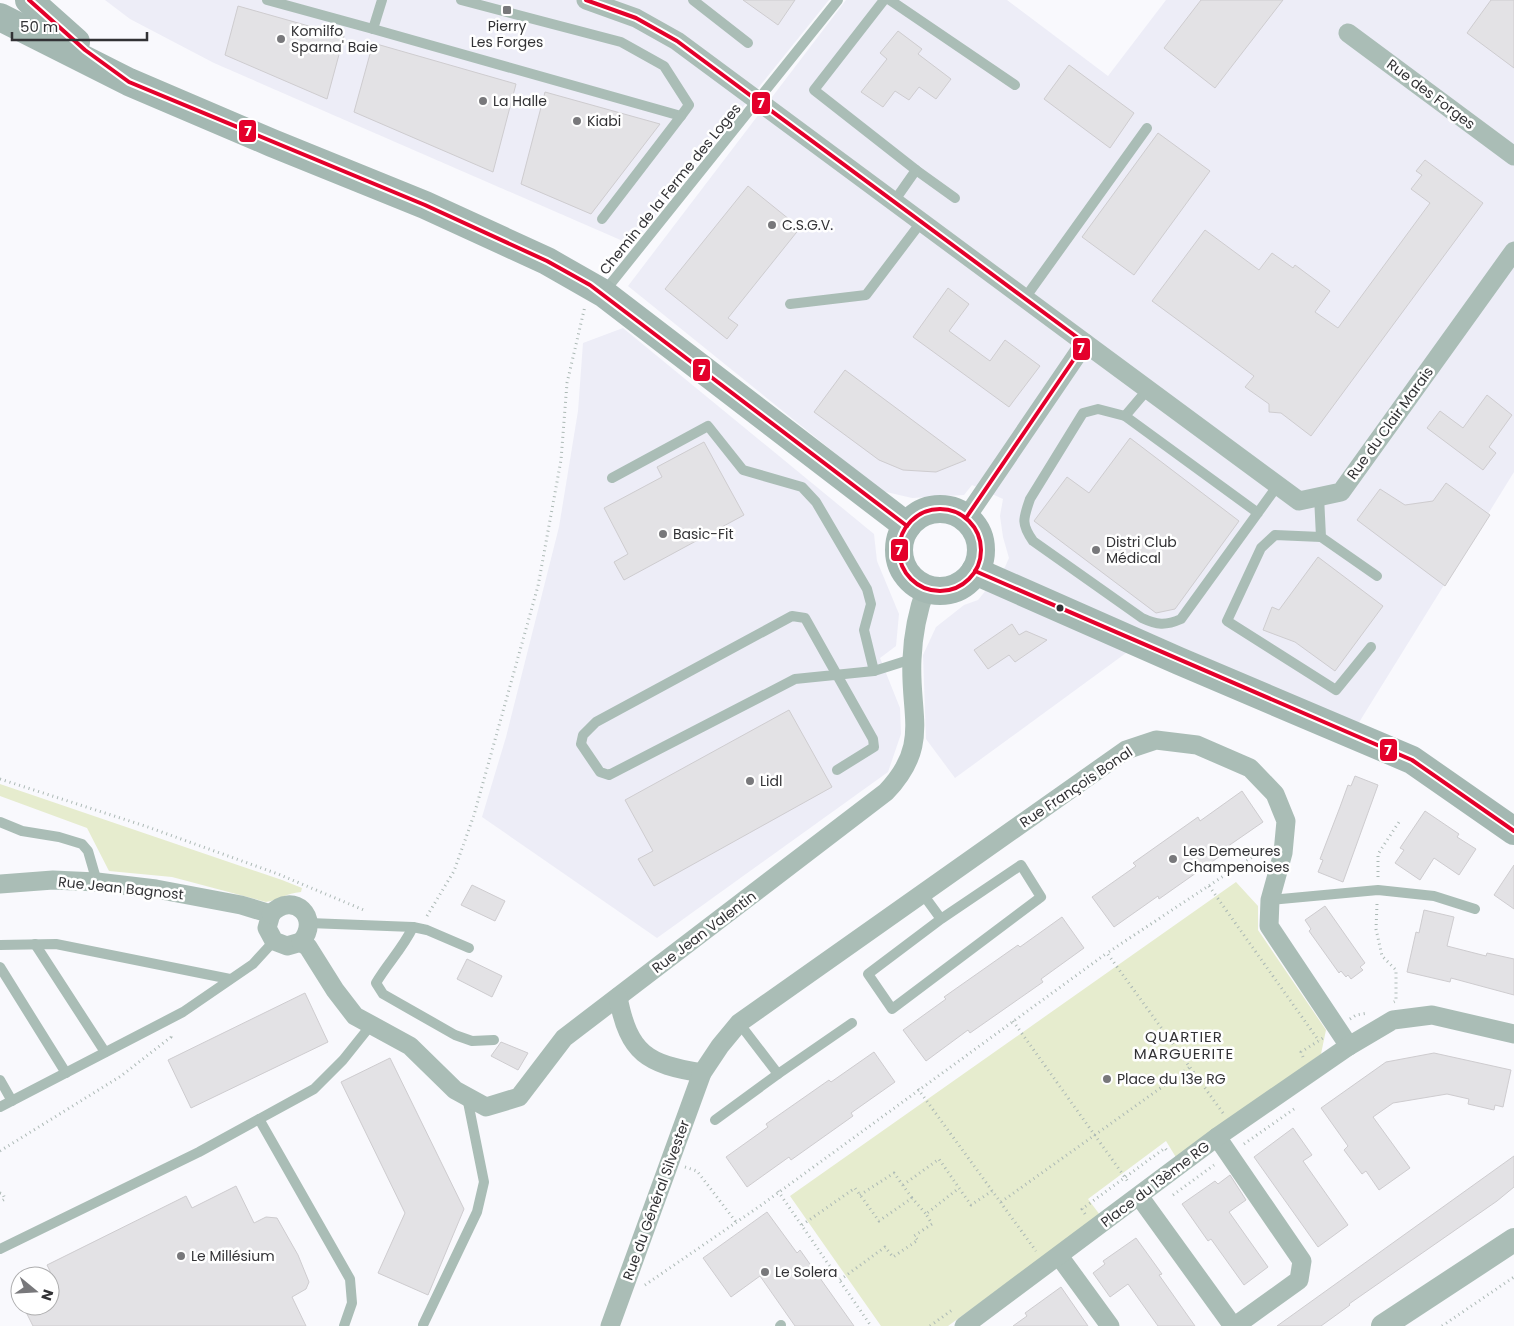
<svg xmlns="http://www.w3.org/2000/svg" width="1514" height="1326" font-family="Poppins,sans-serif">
<rect width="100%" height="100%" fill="#f9f9fd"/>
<!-- built -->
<g fill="#ededf7">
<polygon points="105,0 829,0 632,245 214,63 130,19"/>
<polygon points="846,0 1007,0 1108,76 1166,0 1514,0 1514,472 1358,724 1152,634 955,778 926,739 923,655 936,627 964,605 978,600 1005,567 1009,558 1003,537 1000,516 1003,499 972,485 964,495 912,498 882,491 628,286"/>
<polygon points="623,328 874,534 877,561 899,614 896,646 880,658 900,708 901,734 888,772 657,938 482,817 506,737 559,527 578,411 583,343"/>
</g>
<!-- green -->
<g fill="#e6ecce">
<path d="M0,784L282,880L302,888L301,892C286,893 280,900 266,902L172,877L109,871L87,828L0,796Z"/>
<polygon points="1236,882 1258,906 1258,930 1326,1030 1321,1054 1177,1159 1166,1141 1088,1199 1100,1215 948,1326 881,1326 790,1196"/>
</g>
<!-- building -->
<g fill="#e3e2e5" stroke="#cecccf">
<polygon points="743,0 795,0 778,25"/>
<polygon points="1201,0 1283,0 1215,88 1164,48"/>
<polygon points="1491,0 1514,0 1514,68 1467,33"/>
<polygon points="238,6 344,36 327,99 225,55"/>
<polygon points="898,31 922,49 918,54 951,79 936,99 919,87 909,100 895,91 883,107 861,92 887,59 880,53"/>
<polygon points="373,43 516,84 493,172 354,112"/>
<polygon points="1069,65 1134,113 1110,148 1044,99"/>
<polygon points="545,92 660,124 591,214 521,184"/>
<polygon points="1158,133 1210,171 1134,275 1082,237"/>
<polygon points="1425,160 1483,203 1311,436 1281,413 1269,412 1269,404 1245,387 1254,376 1152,301 1205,230 1259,270 1272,253 1293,268 1295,265 1330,291 1315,312 1338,328 1430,203 1411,189 1422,175 1416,171"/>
<polygon points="748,186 800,228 728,318 738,325 727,339 665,289"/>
<polygon points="948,288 969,304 949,331 990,361 1005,340 1040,366 1009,407 913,337"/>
<polygon points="845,370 966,460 936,472 903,470 879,460 814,412"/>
<polygon points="1487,395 1512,415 1489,447 1496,453 1483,470 1427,428 1440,411 1463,428"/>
<polygon points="1130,438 1239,521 1175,609 1156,613 1034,521 1067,477 1089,493"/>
<polygon points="704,442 744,515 624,580 614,562 628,554 604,508 662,477 657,467"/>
<polygon points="1446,483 1490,515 1445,586 1357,520 1380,489 1405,505 1433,501"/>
<polygon points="1318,557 1383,606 1335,671 1295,642 1263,630 1272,607 1279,610"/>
<polygon points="1012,624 1019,635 1026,631 1047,640 1015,662 1009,655 988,669 974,650"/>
<polygon points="789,710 832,787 654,886 638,859 653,851 625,800"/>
<polygon points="1355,776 1378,785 1343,882 1318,872 1323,860 1320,859 1340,807 1348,785 1351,786"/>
<polygon points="1242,791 1263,822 1221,851 1223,854 1159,899 1158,896 1114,927 1092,897 1136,866 1133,863 1198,817 1200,821"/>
<polygon points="1425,811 1459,834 1457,837 1476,849 1459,875 1434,858 1420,880 1395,863 1404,850 1400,848"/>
<polygon points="1514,865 1514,909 1494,895"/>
<polygon points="472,885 505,901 495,921 461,905"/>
<polygon points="1325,906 1365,963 1360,967 1363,970 1351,979 1348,975 1346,977 1341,971 1339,973 1309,931 1311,929 1305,920"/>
<polygon points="1424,910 1454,917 1447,946 1486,956 1487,953 1514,959 1514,995 1451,978 1450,982 1407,972 1416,932 1419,933"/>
<polygon points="1062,917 1084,948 1041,979 1043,982 970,1033 968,1030 926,1061 903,1030 946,999 944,997 1018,945 1020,947"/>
<polygon points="467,959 502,976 492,997 457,979"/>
<polygon points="305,993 328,1042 191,1108 168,1060"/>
<polygon points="501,1042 528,1053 518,1070 491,1056"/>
<polygon points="874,1052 895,1082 851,1113 853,1116 791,1160 789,1157 747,1187 726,1157 768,1127 766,1124 829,1080 831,1082"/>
<polygon points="1434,1053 1511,1070 1503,1107 1495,1105 1494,1110 1468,1104 1469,1099 1447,1094 1393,1103 1373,1117 1410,1168 1379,1190 1366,1171 1362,1174 1344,1150 1348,1146 1321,1108 1386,1062"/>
<polygon points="390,1058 464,1209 428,1295 378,1273 405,1213 341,1082"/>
<polygon points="1293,1128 1312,1155 1303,1161 1348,1225 1318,1247 1254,1157"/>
<polygon points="1514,1156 1514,1187 1497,1201 1349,1304 1350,1305 1321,1326 1277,1326"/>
<polygon points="1230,1175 1246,1200 1229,1212 1268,1267 1244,1285 1211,1239 1208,1241 1182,1204 1215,1181 1218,1184"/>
<polygon points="236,1186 254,1223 266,1217 277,1218 298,1255 309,1282 306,1289 292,1297 306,1326 33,1326 23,1306 50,1306 50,1271 47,1265 186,1196 192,1208"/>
<polygon points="767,1212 797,1253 800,1250 854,1326 795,1326 760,1276 731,1297 703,1258"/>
<polygon points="1136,1238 1162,1274 1159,1275 1195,1326 1158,1326 1128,1284 1110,1297 1093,1273 1105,1264 1103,1261"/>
<polygon points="1061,1287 1088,1326 1013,1326 1027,1316 1025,1313"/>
</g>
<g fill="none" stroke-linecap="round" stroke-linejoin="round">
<!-- path -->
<g stroke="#acb9b5" stroke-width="3" stroke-dasharray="1 4" stroke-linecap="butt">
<polyline points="0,779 145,826 278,874 366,911"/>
<polyline points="1378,877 1378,854 1399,822"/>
<polyline points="1209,886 1319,1041"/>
<polyline points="1377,904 1376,929 1382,956 1396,970 1396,1001 1394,1002"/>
<polyline points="427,916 454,871 474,815 538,586 561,460 567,383 585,306"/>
<polyline points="1350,1019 1356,1015 1368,1013"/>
<polyline points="1013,1021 1129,1183"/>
<polyline points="1303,1057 1301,1052 1323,1038"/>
<polyline points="918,1089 1036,1251"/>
<polyline points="1223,1113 1107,953 1266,848"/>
<polyline points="1244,1144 1294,1109"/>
<polyline points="0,1151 121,1076 171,1037 170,1034"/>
<polyline points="685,1167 697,1171 736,1222"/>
<polyline points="903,1185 939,1159 959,1188"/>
<polyline points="778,1191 871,1326"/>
<polyline points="0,1193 3,1194 5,1199 0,1202"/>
<polyline points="860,1195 894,1173 912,1198"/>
<polyline points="1173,1195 1214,1165"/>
<polyline points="1001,1202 1190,1067"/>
<polyline points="1085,1214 1082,1209 1165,1148 1168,1152"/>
<polyline points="802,1225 855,1188 879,1221 912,1198 926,1214"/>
<polyline points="840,1280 885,1247 893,1257 918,1240 914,1236 932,1224 926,1214 959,1188 971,1205 992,1191"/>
<polyline points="645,1285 760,1206 1107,953"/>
<polyline points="930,1326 952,1310"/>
<polyline points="1442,1326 1514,1277"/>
</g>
<!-- service -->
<g stroke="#aabdb6" stroke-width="10">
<polyline points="267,0 373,29"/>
<polyline points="382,0 373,29 681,116 689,105 664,66 621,42 461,0"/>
<polyline points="693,0 748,43"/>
<polyline points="884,0 814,90 916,170 895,200"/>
<polyline points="890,0 1015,85"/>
<polyline points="916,170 955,198"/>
<polyline points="602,219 681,116"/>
<polyline points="604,292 838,0"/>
<polyline points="1025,298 1147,128"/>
<polyline points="790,304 866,295 922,221"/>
<polyline points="1125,416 1148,389"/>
<polyline points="612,478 708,426 743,470 802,487 816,502 867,589 871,604 864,630 874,671 912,659"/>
<polyline points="1319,496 1321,537 1377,576"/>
<path d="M1258,513L1125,416L1098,409L1083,413L1030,499C1023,519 1021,524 1033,541L1142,618C1157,625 1165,626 1181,619L1278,485"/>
<polyline points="1321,537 1275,535 1261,548 1227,621 1336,690 1371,647"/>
<polyline points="837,770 874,747 873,739 805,618 792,616 596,722 583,735 581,744 600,772 609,775 795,679 874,671"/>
<polyline points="0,822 22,831 59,837 82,844 88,851 97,882"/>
<polyline points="922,893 941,919 1021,865 1041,897 892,1009 868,974 941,919"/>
<polyline points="1270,900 1378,890 1434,896 1475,909"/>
<polyline points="309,923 413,927 427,930 469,948"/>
<path d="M413,927C403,948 387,964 376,983L383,994L455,1035L472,1041L494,1040"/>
<polyline points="35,944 105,1052"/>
<polyline points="0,945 56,944 230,979"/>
<polyline points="0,967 66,1073"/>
<polyline points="739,1023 778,1074 852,1023"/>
<polyline points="0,1080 12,1101"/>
<polyline points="0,1107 183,1012 253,964 274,941"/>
<polyline points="259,1119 350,1279 352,1303 344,1326"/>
<polyline points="715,1120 778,1074"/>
<polyline points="0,1249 199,1152 314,1089 343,1060 371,1025"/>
<polyline points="423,1325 477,1212 484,1182 467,1097"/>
<polyline points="780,1326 781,1325"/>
</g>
<!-- minor -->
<g stroke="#aabdb6" stroke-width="19">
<polyline points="586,0 636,18 677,41 1085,343 966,518"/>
<polyline points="1348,33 1514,156"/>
<polyline points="1085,343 1299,501 1341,492 1514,251"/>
<polyline points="0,884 53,880 97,882 156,889 241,905 271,914 267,928 274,941 287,946 301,942"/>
<path d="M271,914C293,890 322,918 301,942L308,947L335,990L355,1016L410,1046L455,1090L486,1107L519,1097L564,1038L886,792C931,745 909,715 912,659C913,634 918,610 926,588"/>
<path d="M618,997C629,1054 647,1064 702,1073"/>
<polyline points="1217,1137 1302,1261 1299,1280 1235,1326"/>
<polyline points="1139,1196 1233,1326"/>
<polyline points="1059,1256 1110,1326"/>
<polyline points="610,1326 702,1073 720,1046 739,1023 1126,750 1156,740 1197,745 1250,768 1275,794 1286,821 1283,853 1270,900 1269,926 1349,1046"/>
<polyline points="964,1326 1217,1137 1349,1046 1393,1020 1432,1015 1514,1034"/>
</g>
<!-- tertiary -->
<polyline stroke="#aabdb6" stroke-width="24" points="1383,1326 1514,1240"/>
<!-- secondary -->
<g stroke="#a4b8b2" stroke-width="28">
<polyline points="29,0 76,42"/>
<polyline points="0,17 129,82 272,143 425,205 547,261 603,293 907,526"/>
<circle cx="940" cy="550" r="41"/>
<polyline points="975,571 1179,661 1412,760 1514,831"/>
</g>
<defs>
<g id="bus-1">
<polyline points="29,0 85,50 129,82 425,205 547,261 590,285 907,526"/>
<polyline points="586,0 636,18 677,41 1085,343 966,518"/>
<circle cx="940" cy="550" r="41"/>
<polyline points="975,571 1412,760 1514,831"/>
</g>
</defs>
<!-- bus-1 casing -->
<use href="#bus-1" stroke="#fff" stroke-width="8"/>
<!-- bus-1 -->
<use href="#bus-1" stroke="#e4002b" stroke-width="4"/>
</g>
<!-- markers -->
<g fill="#78787b" stroke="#fff" stroke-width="2">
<rect x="502" y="5" width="10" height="10" rx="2.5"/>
<circle cx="281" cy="39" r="5"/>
<circle cx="483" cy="101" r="5"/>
<circle cx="577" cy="121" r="5"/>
<circle cx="772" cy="225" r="5"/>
<circle cx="663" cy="534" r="5"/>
<circle cx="1096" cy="550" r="5"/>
<circle cx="750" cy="781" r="5"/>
<circle cx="1173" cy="859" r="5"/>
<circle cx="1107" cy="1079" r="5"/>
<circle cx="181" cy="1256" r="5"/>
<circle cx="765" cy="1272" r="5"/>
</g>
<circle fill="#323235" stroke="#fff" stroke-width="2" cx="1060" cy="608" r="4.5"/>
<g text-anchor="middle" stroke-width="5" stroke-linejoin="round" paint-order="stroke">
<!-- poi labels -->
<g font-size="14" fill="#323235" stroke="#fff" text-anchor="start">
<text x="507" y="31" text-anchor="middle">Pierry<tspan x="507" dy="16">Les Forges</tspan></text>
<text x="291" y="36">Komilfo<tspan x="291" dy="16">Sparna' Baie</tspan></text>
<text x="493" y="106">La Halle</text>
<text x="587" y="126">Kiabi</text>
<text x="782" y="230">C.S.G.V.</text>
<text x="673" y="539">Basic-Fit</text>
<text x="1106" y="547">Distri Club<tspan x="1106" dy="16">Médical</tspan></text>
<text x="760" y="786">Lidl</text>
<text x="1183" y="856">Les Demeures<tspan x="1183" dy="16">Champenoises</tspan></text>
<text x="1117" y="1084">Place du 13e RG</text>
<text x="191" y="1261">Le Millésium</text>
<text x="775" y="1277">Le Solera</text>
</g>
<!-- street labels -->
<g font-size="14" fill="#323235" stroke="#fff">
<text transform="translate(1431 94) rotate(37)" y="5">Rue des Forges</text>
<text transform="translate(670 189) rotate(-51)" y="5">Chemin de la Ferme des Loges</text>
<text transform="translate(1390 423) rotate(-54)" y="5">Rue du Clair Marais</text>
<text transform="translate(1076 787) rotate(-34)" y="5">Rue François Bonal</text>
<text transform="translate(121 888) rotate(6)" y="5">Rue Jean Bagnost</text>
<text transform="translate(704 932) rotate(-37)" y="5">Rue Jean Valentin</text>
<text transform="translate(1155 1184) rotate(-37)" y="5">Place du 13ème RG</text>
<text transform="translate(656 1200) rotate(-70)" y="5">Rue du Général Silvester</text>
</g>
<!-- neighbourhood labels -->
<g font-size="15" letter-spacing="1" fill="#323235" stroke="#fff">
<text x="1184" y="1042">QUARTIER<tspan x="1184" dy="17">MARGUERITE</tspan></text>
</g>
</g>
<g stroke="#fff" stroke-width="2">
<rect x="751" y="91" width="20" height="24" rx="5" fill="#e4002b"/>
<rect x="238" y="119" width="19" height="24" rx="5" fill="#e4002b"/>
<rect x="1072" y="337" width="19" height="24" rx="5" fill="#e4002b"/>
<rect x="692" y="358" width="19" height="24" rx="5" fill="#e4002b"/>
<rect x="890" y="538" width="19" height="24" rx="5" fill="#e4002b"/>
<rect x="1379" y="738" width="19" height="24" rx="5" fill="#e4002b"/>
</g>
<g font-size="14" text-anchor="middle" font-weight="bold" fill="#fff">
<text x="761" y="108">7</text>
<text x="248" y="136">7</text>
<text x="1081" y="353">7</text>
<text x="702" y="375">7</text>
<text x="899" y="555">7</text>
<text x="1388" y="755">7</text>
</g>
<!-- north arrow -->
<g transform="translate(35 1291) rotate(108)"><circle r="24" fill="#ffffff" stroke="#adadae"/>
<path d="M0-4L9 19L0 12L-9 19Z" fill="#78787b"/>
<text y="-8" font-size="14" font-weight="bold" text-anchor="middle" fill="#323235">N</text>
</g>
<!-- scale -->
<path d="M12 32v8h135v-8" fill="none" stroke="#323235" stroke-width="2.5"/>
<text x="20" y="32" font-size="15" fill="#323235" stroke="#ffffff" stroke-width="4" paint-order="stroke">50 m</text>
</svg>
